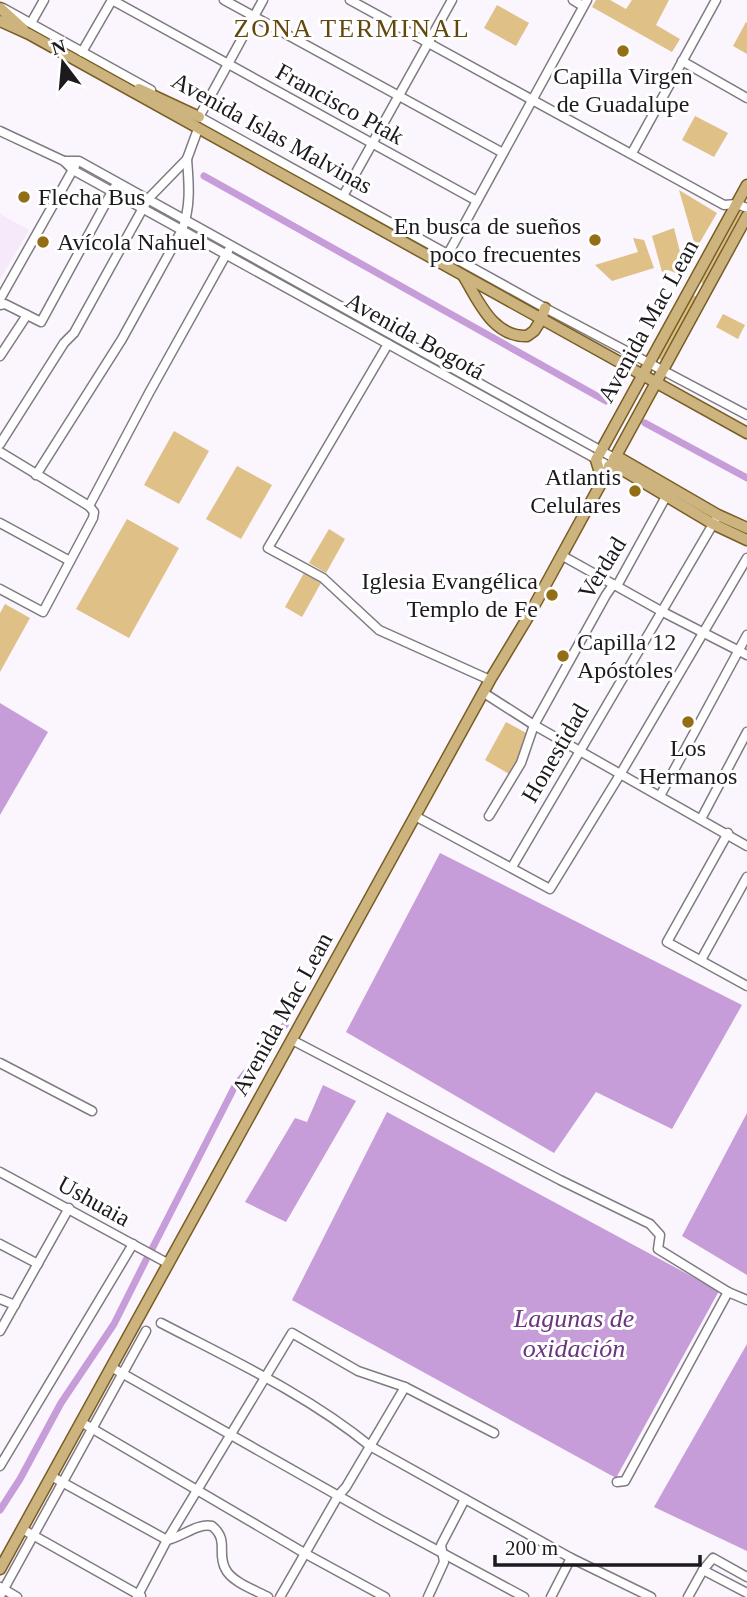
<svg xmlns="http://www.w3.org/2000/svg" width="747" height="1597" font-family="'Times New Roman',serif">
<rect width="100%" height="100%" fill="#fbf5fe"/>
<!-- built -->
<polygon fill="#f5e9fa" points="0,214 29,230 0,279"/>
<!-- green -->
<g fill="#dfc086">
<polygon points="596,0 610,0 626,9 632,0 669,0 656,25 680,39 672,52 592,7"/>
<polygon points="497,5 529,23 516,46 484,28"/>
<polygon points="746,22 747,23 747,54 733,46"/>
<polygon points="695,116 728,133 714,157 682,140"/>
<polygon points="679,190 717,213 696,249"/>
<polygon points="740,211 744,213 705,285 701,282"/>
<polygon points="674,228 682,260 676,273 668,270 662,272 652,236"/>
<polygon points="633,238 644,240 654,268 612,281 595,265 638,252"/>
<polygon points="235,250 317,295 314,300 232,254"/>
<polygon points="691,294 697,297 661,360 656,357"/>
<polygon points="723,314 745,325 738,339 716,327"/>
<polygon points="362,322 461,376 459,380 360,327"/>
<polygon points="479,385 589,447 587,451 477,389"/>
<polygon points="174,431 209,451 179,504 144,485"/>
<polygon points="237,466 272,485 241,539 206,519"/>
<polygon points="127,519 179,548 129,638 76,609"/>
<polygon points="329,529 345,539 326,573 309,563"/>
<polygon points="304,573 321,583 302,617 285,607"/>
<polygon points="5,604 30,618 0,672 0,613"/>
<polygon points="506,722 528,734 511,775 485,760"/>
</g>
<!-- water -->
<g fill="#c69cd9">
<polygon points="0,703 48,732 0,815"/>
<polygon points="440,853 742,1005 672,1129 596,1092 554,1153 346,1032"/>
<polygon points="323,1085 356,1101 286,1222 245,1202 295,1118 307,1122"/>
<polygon points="387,1112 719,1291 616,1478 292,1300"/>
<polygon points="747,1113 747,1275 682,1236"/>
<polygon points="747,1344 747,1551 654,1507"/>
</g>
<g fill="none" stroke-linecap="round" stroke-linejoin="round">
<!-- canal -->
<g stroke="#c69cd9" stroke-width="7">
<polyline points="204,176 606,401"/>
<polyline points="645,423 747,478"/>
<polyline points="151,1251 235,1086 285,1025"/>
<polyline points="0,1510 20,1479 61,1403 114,1324 146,1260"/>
</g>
<defs>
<g id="minor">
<polyline points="112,0 477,201"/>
<polyline points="224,0 503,153"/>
<polyline points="350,0 724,205 737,204 747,208"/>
<polyline points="573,0 583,6"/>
<polyline points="3,8 151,90"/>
<polyline points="31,23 44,0"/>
<polyline points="82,52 112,0"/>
<polyline points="682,61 747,98"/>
<polyline points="196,115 545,308 747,415"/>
<polyline points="199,117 263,0"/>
<polyline points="0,131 64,161 73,170 609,466"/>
<polyline points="632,153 716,0"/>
<polyline points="64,161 79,161 614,458"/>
<polyline points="343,196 452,0"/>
<polyline points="448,254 587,0"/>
<polyline points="0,299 75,166"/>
<polyline points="0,305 5,304 41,322 114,188"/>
<polyline points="388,344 268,548 323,578 379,630 490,680"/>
<polyline points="0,356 27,315"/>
<polyline points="0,444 64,343 74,333 148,199 187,159 198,129"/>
<polyline points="0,452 89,506 94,512 93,518 43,612 0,589"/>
<path d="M36,475L122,339L182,230C191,207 189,184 187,159"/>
<polyline points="89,506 149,393 228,251"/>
<polyline points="0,523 70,561"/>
<polyline points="561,555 661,611 747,655"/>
<polyline points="484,693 534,725 747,846"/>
<polyline points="660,796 747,635"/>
<polyline points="415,816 550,889 621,773 747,558"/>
<polyline points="489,816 521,763 534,725 606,595 613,585 618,584 668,493"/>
<polyline points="701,819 747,732"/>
<polyline points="728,833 667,942 747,986"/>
<polyline points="512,867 716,519"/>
<polyline points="701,960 747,877"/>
<polyline points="292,1040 560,1180 650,1224 660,1235 658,1249 728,1292"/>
<polyline points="0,1063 92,1111"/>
<polyline points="0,1172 169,1264"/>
<polyline points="0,1244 38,1264"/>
<polyline points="0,1299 15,1305"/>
<path d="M161,1323C232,1360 308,1395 370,1446L571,1558L651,1597"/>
<polyline points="0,1331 69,1208"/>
<polyline points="111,1367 381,1520 524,1597"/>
<polyline points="81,1422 306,1554 385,1597"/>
<polyline points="0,1466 133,1244"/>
<path d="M51,1476L167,1540C182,1537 197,1523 212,1526C229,1540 217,1552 225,1568C231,1582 255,1590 268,1597"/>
<polyline points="617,1482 625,1481 728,1292 747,1300"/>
<polyline points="22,1529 141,1596"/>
<polyline points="703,1570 747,1593"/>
<polyline points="0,1587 17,1597"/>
<polyline points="0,1596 146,1331"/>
<polyline points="137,1597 167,1540 292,1333 358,1371 405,1387 494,1433"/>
<polyline points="280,1597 338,1496 346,1487 405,1387"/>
<polyline points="428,1597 444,1562 441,1545 465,1499"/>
<polyline points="551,1597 571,1558"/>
<polyline points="688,1597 703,1570 713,1558 747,1577"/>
</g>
<g id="major">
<polyline points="0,8 23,29"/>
<polyline points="0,21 29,34 747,433"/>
<polyline points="139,89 199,117"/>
<path d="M464,277C479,302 493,337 527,336L534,331L541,320L545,308"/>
<polyline points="614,458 618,457 718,515 747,528"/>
<polyline points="609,466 616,466 713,524 747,540"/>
<polyline points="602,479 596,460 747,185"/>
<polyline points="0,1569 490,680 528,617 747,216"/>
</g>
</defs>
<!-- minor casing -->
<use href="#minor" stroke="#807a83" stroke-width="11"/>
<!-- major casing -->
<use href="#major" stroke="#795e24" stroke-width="13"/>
<!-- minor -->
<use href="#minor" stroke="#fff" stroke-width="8"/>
<!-- major -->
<use href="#major" stroke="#cdb47e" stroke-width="10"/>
</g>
<!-- markers -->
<g fill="#946e17" stroke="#fff" stroke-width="2.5">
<circle cx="623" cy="51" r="7"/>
<circle cx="24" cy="197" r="7"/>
<circle cx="595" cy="240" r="7"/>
<circle cx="43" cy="242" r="7"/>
<circle cx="635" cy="491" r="7"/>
<circle cx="552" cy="595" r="7"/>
<circle cx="563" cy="656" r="7"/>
<circle cx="688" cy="722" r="7"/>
</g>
<g text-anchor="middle" stroke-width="6" stroke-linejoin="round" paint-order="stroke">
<!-- poi labels -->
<g font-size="24" fill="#1d1a1e" stroke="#fff" text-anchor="start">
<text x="623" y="84" text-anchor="middle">Capilla Virgen<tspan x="623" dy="28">de Guadalupe</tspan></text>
<text x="38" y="205">Flecha Bus</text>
<text x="581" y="234" text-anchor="end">En busca de sueños<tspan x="581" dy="28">poco frecuentes</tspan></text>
<text x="57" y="250">Avícola Nahuel</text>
<text x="621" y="485" text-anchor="end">Atlantis<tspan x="621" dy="28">Celulares</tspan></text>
<text x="538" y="589" text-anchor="end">Iglesia Evangélica<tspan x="538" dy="28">Templo de Fe</tspan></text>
<text x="577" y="650">Capilla 12<tspan x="577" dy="28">Apóstoles</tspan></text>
<text x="688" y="756" text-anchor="middle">Los<tspan x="688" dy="28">Hermanos</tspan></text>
</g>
<!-- street labels -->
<g font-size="24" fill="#1d1a1e" stroke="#fff">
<text transform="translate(340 104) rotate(29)" y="8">Francisco Ptak</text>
<text transform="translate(272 133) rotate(29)" y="8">Avenida Islas Malvinas</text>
<text transform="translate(648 321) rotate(-61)" y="8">Avenida Mac Lean</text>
<text transform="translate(415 336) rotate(29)" y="8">Avenida Bogotá</text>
<text transform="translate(602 568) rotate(-58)" y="8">Verdad</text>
<text transform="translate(555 753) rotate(-60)" y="8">Honestidad</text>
<text transform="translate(282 1014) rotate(-61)" y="8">Avenida Mac Lean</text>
<text transform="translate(94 1201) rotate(29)" y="8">Ushuaia</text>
</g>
<!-- neighbourhood labels -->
<g font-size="26" letter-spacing="2" fill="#62480c" stroke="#fff">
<text x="352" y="37">ZONA TERMINAL</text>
</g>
<!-- water labels -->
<g font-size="26" font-style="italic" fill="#69357e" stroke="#fff">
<text x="574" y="1327">Lagunas de<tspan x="574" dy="30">oxidación</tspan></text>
</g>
</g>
<!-- north arrow -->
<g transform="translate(63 63) rotate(344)" stroke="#ffffff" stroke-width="5" paint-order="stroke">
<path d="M0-5L12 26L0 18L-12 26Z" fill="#1d1a1e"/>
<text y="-10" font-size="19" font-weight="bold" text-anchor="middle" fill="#1d1a1e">N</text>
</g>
<!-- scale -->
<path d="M495 1555v10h205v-10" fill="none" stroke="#1d1a1e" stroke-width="3.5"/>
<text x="505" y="1555" font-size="21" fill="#1d1a1e" stroke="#ffffff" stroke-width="5" paint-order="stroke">200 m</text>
</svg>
